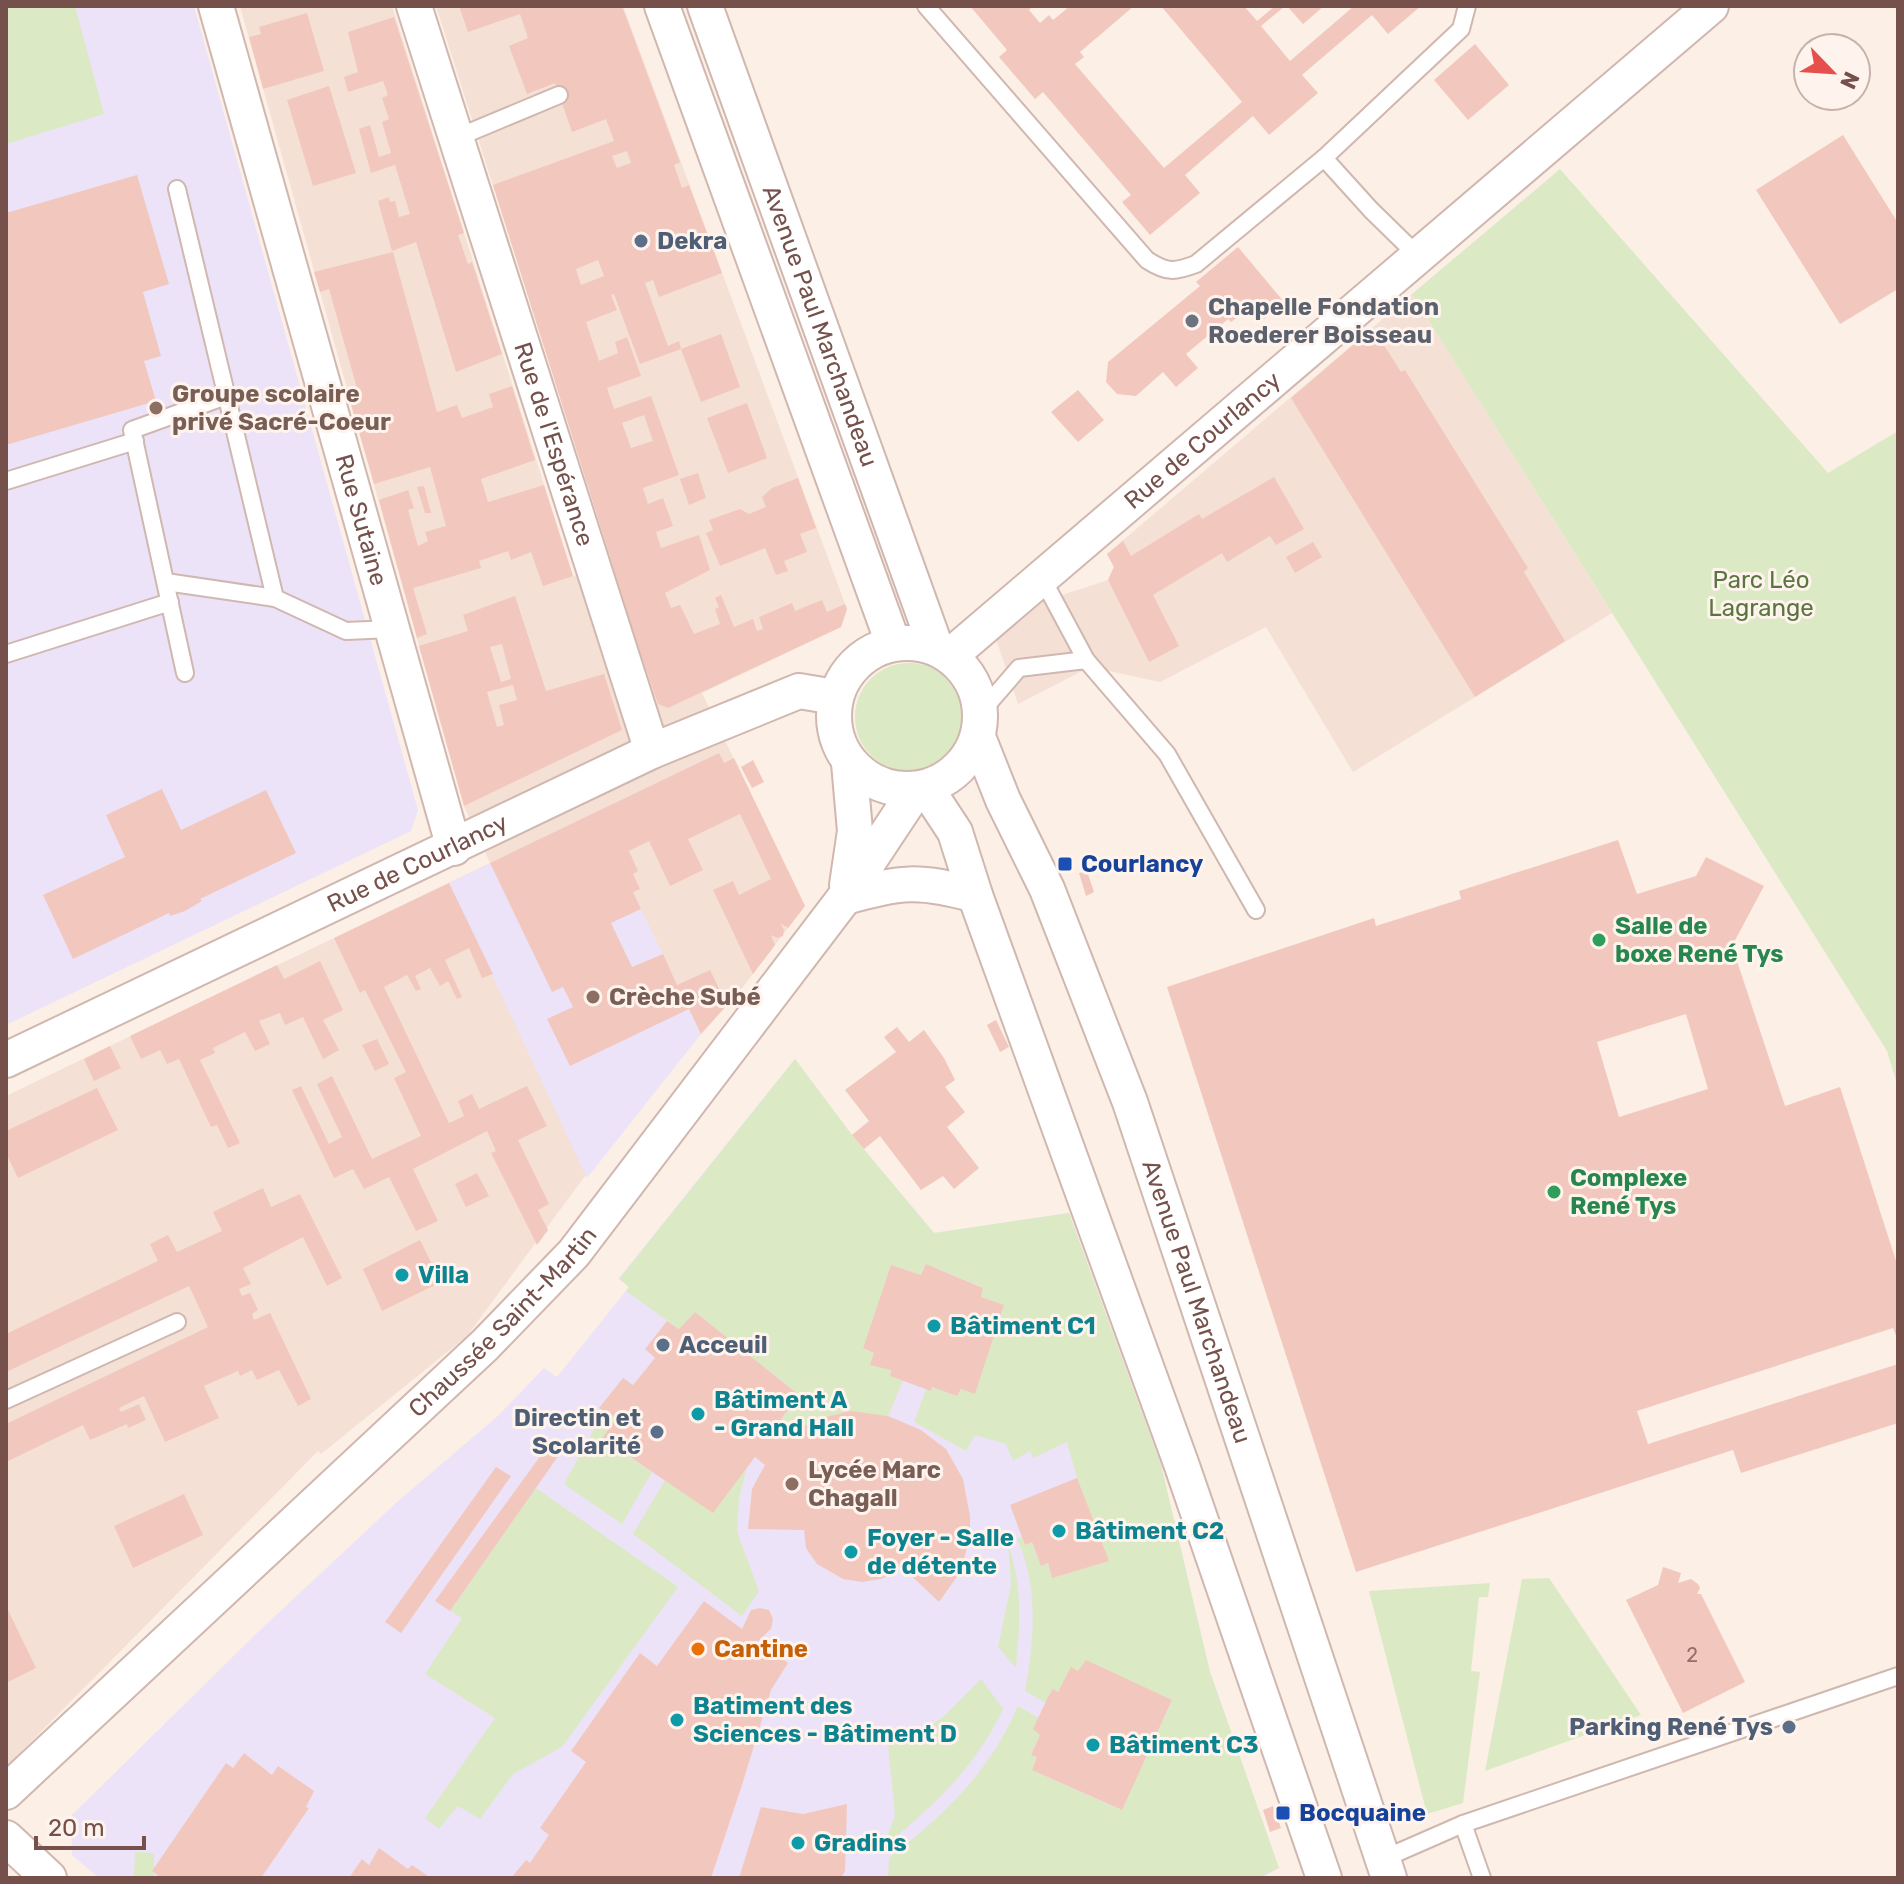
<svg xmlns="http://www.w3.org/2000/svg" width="1904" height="1884" font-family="Rubik,sans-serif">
<rect width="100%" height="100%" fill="#fcefe6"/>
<!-- residential -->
<g fill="#f4e0d4">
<polygon points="240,6 392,6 573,576 613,564 436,6 623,6 847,609 841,627 702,693 805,906 739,992 638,1104 467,1336 321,1454 318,1451 6,1767 6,1096 490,863 464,806"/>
<polygon points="1412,294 1612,613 1353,772 1266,627 1160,682 1090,667 1018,704 991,624 1045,594 1053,598 1108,580 1114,567 1107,554"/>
</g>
<!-- education -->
<g fill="#ece3f9">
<polygon points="6,6 194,6 418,810 411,831 6,1025"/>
<polygon points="595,813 701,1034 587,1178 449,883"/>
<polygon points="795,1059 852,1135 934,1233 1069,1213 1161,1465 1210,1672 1279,1868 1261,1878 99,1878 72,1855 71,1816 257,1633 396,1503 499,1415 544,1368 557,1377 629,1287 619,1278"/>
</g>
<!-- green -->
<g fill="#dbeac4">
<polygon points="6,6 75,6 104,114 6,144"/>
<polygon points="1560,169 1828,473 1898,431 1898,1087 1887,1051 1412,294"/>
<circle cx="909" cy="717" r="54"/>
<path d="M795,1059L852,1135L934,1233L1069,1213L1161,1465L1210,1672L1279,1868L1258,1878H888L889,1858C945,1814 989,1773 1018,1706L1039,1718L1040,1735L1031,1755L1037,1757L1032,1770L1121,1810L1172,1701L1086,1660L1078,1671L1046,1703L1025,1691C1034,1641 1039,1586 1017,1539L1022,1537L1025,1545L1032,1542L1041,1566L1048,1563L1052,1578L1077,1478L1067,1442L1033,1458L1030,1451L1013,1461L1006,1444L975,1435L966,1451L914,1422L926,1389L931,1391L932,1387L957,1396L961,1389L975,1393L1004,1305L981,1297L982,1287L926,1264L921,1275L891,1265L863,1348L874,1353L891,1370L890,1376L903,1381L888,1416C851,1411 829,1411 796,1431L781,1419L799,1395L695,1312L679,1329L626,1291L629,1287L619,1279Z"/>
<polygon points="604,1411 617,1418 602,1439 652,1472 622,1524 564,1484"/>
<polygon points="747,1466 739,1499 737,1532 759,1591 742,1616 633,1534 665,1480 713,1512"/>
<polygon points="536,1488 678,1587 562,1747 513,1774 480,1819 458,1806 439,1829 425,1818 495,1718 425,1674 462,1618 450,1611"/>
<path d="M1008,1543C1023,1590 1020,1620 1016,1668L998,1647L1011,1585Z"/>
<polygon points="1549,1578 1641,1715 1485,1771 1522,1579"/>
<polygon points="1490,1583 1488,1597 1479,1597 1471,1671 1480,1672 1463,1803 1427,1814 1369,1591"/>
<path d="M981,1679L1003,1709C976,1767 932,1808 883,1847L895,1816L888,1744L916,1737L944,1716Z"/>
<polygon points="135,1852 154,1853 154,1878 134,1878"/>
</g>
<!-- building -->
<g fill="#f2c8be" fill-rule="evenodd">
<path d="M459,6H622L680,162L674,165L682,188L689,185L722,273L659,297L653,280L645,283L668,346L679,341L681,349L640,364L614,294L611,295L617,310L586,322L599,361L618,353L615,342L627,337L641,376L607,388L614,409L651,396L679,475L643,488L648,504L663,498L673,526L656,532L661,548L699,535L710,570L665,593L671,608L680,605L694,634L720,624L715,609L719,607L715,598L721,595L734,627L753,619L757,631L763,629L759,617L792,603L795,611L822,600L827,612L845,604L847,609L841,627L668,708L658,704L639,649L493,185L614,141L606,119L572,132L555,83L527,94L509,46L528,38L520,14L468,32ZM627,151L631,163L617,168L612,156ZM598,260L604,276L581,285L576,269ZM644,415L653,441L631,448L622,423Z"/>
<polygon points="970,6 1033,6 1029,10 1040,23 1049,15 1053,20 1070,6 1134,6 1080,52 1084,57 1075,64 1164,168 1242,102 1161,6 1244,6 1257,21 1275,6 1285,6 1261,26 1290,61 1354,6 1421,6 1388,34 1372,15 1302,75 1318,93 1269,135 1253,116 1185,175 1200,193 1150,235 1122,202 1131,195 1043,92 1035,99 999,57 1007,50"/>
<polygon points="1287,6 1324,6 1303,24"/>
<polygon points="307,13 324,71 263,89 249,37 261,34 259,27"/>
<polygon points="394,17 464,233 458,235 468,264 472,262 502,354 456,372 416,242 392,251 378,201 389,197 390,202 395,201 399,217 410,214 395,165 371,173 359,129 370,125 379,157 391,153 382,122 389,119 382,98 388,95 383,81 348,92 344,77 358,72 348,32"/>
<polygon points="1475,44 1509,85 1468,120 1434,80"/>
<polygon points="329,86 356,173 313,186 287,100"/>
<polygon points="1843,135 1898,223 1898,289 1840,324 1756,190"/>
<polygon points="137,175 169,284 143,292 161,356 144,361 156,401 6,445 6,213"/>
<polygon points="1238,247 1285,303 1264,319 1252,306 1231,322 1228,319 1186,354 1198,368 1176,387 1163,372 1136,396 1117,394 1106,382 1108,362 1200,286 1196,282"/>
<polygon points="393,252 437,412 457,405 462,418 493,407 489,394 512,386 535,460 481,479 488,502 544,485 573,576 543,586 531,552 511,560 508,551 479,561 481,568 413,588 427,634 417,638 379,500 408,490 414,508 408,510 418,546 428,541 425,532 446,526 430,467 374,484 350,401 360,399 329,289 320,292 314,272"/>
<polygon points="1373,328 1401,372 1405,370 1528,568 1524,572 1565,641 1475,697 1291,398"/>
<polygon points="721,334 740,387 701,402 681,349"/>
<polygon points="1078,390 1104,420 1078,442 1051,412"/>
<polygon points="747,403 767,458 728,473 707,418"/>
<polygon points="698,473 706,498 689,505 680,479"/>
<polygon points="1274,477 1304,529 1276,545 1270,536 1227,562 1222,553 1153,595 1179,646 1149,662 1108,580 1114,567 1107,554 1123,541 1131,556 1199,514 1202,519"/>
<polygon points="798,478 816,528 800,534 807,552 784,561 788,571 776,575 765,548 720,566 706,533 713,530 709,520 740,509 749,514 766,507 762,497 772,488"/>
<polygon points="424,486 431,513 425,513 417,487"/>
<polygon points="1313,542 1322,557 1295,573 1286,557"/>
<path d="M515,596L546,691L604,674L622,730L464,806L419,646L468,631L463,615ZM502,644L511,679L501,682L490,647ZM513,685L517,700L499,705L504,725L497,727L487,692Z"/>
<polygon points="719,753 724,763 734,758 805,906 788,928 780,923 784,930 783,936 777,938 771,935 775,945 753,974 713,890 733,881 739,895 771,879 740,814 688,839 703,870 670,886 649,841 629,851 638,871 633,874 640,889 633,892 641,909 611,923 632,967 663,954 677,985 710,970 727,1005 701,1034 689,1009 570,1066 547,1019 573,1007 563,987 552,992 490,863"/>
<polygon points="753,760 764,782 752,788 741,767"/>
<polygon points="162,789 181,830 266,790 296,853 200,899 202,901 185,911 170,916 169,913 73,959 43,895 125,857 106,815"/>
<path d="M1618,840L1637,894L1696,876L1706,857L1764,886L1732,946L1785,1106L1840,1087L1898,1267V1341L1893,1328L1637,1411L1648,1444L1898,1364V1423L1741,1473L1733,1450L1356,1572L1167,987L1374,918L1376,926L1461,899L1459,891ZM1686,1014L1708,1089L1619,1117L1597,1042Z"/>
<polygon points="1087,871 1094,892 1086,896 1079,873"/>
<polygon points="449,883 493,974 482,978 469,948 445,960 462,997 457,999 448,981 440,986 430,968 415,976 421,989 416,991 407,975 384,987 449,1123 464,1116 458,1101 472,1094 479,1109 527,1086 547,1126 518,1140 549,1204 538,1210 548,1230 537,1245 491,1153 496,1151 487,1131 413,1169 438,1221 416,1231 389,1177 364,1189 353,1169 334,1178 292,1090 301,1086 329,1144 342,1137 317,1084 332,1076 372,1159 421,1136 394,1078 406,1072 365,990 360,993 334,938"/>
<polygon points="320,961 343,1010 323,1020 339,1050 323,1059 303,1017 285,1025 280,1013 259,1021 270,1044 255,1051 245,1032 213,1048 215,1053 200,1060 240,1143 228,1148 217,1125 211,1127 179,1059 167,1064 160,1050 141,1059 130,1036 277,965 284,979"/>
<polygon points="996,1020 1009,1047 1000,1052 987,1025"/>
<polygon points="897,1027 909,1042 924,1030 944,1058 955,1080 945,1087 965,1112 947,1127 979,1168 954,1189 943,1176 921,1190 880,1136 864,1149 852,1135 869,1121 845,1090 896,1052 884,1037"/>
<polygon points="377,1039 389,1064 375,1071 362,1045"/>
<polygon points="110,1046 121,1068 94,1081 84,1059"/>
<polygon points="97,1088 118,1130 18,1178 6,1153 6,1131"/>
<polygon points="477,1173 489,1196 466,1207 455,1184"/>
<polygon points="263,1188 271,1207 300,1194 342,1278 327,1286 303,1237 243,1268 251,1284 239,1289 242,1296 250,1293 258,1310 252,1314 254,1320 270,1313 311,1399 298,1406 279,1370 257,1380 252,1370 240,1376 238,1371 204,1386 219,1418 165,1442 144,1396 119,1408 121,1412 139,1404 146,1420 128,1428 127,1424 90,1440 83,1425 6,1462 6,1424 208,1327 189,1286 6,1372 6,1334 158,1261 150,1244 168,1235 177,1252 222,1231 213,1212"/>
<polygon points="420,1240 441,1282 382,1311 363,1269"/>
<polygon points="926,1264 983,1288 981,1297 1004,1305 975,1394 961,1389 957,1396 932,1387 931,1391 890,1376 891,1370 870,1365 874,1353 863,1348 891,1265 921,1275"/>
<polygon points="695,1312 799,1395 781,1419 796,1431 817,1419 851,1411 888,1416 921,1430 946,1449 963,1479 970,1516 970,1535 961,1571 939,1602 901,1566 892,1574 881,1579 862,1582 843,1579 817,1564 806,1548 804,1530 748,1529 752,1489 765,1465 755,1457 713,1513 602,1438 617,1418 599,1408 623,1378 633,1385 655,1358 645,1349 667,1321 679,1329"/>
<polygon points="549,1444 561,1452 450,1611 435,1601"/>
<polygon points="496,1467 511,1476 401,1633 385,1622"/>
<polygon points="1077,1478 1109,1561 1052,1578 1048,1563 1041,1566 1032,1542 1025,1545 1010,1505"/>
<polygon points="184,1494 203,1535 133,1568 114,1526"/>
<polygon points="1663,1567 1681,1573 1678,1583 1691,1579 1698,1584 1700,1588 1697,1594 1701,1594 1745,1682 1683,1713 1626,1600 1658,1585"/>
<polygon points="704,1601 742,1629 751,1610 760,1608 769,1610 773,1619 771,1629 758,1641 788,1663 771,1690 742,1785 711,1878 511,1878 526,1860 530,1863 549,1835 540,1828 586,1762 571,1751 640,1653 657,1666"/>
<polygon points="6,1606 36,1668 6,1683"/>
<polygon points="1086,1660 1172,1700 1122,1810 1032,1770 1037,1757 1031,1755 1040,1735 1033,1729 1048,1697 1053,1689 1058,1692 1071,1667 1078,1671"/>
<polygon points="244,1753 272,1775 278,1766 314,1791 306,1807 309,1808 261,1878 161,1878 152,1871 226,1763 233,1768"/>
<polygon points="847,1804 845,1871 841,1878 739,1878 761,1807 803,1814"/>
<polygon points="1273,1806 1281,1828 1270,1832 1263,1810"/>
<polygon points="379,1848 408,1869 412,1865 431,1878 349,1878 362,1859 369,1865"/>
</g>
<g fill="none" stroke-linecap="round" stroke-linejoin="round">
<defs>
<g id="service">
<path d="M926,6L1147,260C1167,273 1175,272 1196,264L1324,158L1371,210L1418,256"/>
<polyline points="456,138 559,95"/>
<polyline points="1324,158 1461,29 1467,6"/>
<polyline points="177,189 275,598 346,631 392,629"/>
<polyline points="6,481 135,441"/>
<polyline points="1042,578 1086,660 1167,754 1256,910"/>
<polyline points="166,582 275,598"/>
<polyline points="6,654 170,602"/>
<polyline points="185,673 132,430 226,396"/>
<polyline points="981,712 1019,668 1086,660"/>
<polyline points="6,1400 177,1322"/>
<polyline points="1383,1859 1463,1824"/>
<polyline points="1482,1878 1463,1824 1898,1676"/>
</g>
<g id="minor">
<path id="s1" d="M216,6L454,848"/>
<path id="s2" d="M414,6L652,751"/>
<polyline points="662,6 893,643"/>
<path id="s3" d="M705,6L936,648"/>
<circle cx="907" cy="716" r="73"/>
<path id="s4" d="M950,656L1711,6"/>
<path id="s5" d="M978,737L1003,800L1047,889L1130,1102L1389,1878"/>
<polyline points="926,788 955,832 975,895 1182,1466 1324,1878"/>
<polyline points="847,885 855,831 849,763"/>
<path d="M845,897C901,882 918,879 975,895"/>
<path id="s6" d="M6,1060L652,751L799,691L835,697"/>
<path id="s7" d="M6,1792L485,1345L574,1253L845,897L916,790"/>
<polyline points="6,1838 49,1878"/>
</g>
</defs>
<!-- service casing -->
<use href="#service" stroke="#d0b7af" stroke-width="20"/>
<!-- minor casing -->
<use href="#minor" stroke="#d0b7af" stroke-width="38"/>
<!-- service -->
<use href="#service" stroke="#fff" stroke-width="16"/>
<!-- minor -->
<use href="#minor" stroke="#fff" stroke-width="34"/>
</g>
<!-- markers -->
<g fill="#5c6f8a" stroke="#fff4ed" stroke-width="3">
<circle cx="641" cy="241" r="8"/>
<circle cx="663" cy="1345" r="8"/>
<circle cx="657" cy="1432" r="8"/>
<circle cx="1789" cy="1727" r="8"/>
</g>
<circle fill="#6b7280" stroke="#fff4ed" stroke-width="3" cx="1192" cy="321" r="8"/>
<g fill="#8d6e63" stroke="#fff4ed" stroke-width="3">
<circle cx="156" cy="408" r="8"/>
<circle cx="593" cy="997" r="8"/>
<circle cx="792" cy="1484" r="8"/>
</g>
<g fill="#1a4fb4" stroke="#fff4ed" stroke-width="3">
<rect x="1057" y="856" width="16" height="16" rx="4"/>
<rect x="1275" y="1805" width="16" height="16" rx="4"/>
</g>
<g fill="#2e9e5b" stroke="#fff4ed" stroke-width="3">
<circle cx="1599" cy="940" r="8"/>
<circle cx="1554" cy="1192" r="8"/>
</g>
<g fill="#0f9aa8" stroke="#fff4ed" stroke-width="3">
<circle cx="402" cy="1275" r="8"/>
<circle cx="934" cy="1326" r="8"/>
<circle cx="698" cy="1414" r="8"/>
<circle cx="1059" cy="1531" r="8"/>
<circle cx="851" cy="1552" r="8"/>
<circle cx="677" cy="1720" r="8"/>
<circle cx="1093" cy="1745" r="8"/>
<circle cx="798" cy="1843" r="8"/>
</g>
<circle fill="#e8710a" stroke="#fff4ed" stroke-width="3" cx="698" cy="1649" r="8"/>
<g text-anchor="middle" stroke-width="6" stroke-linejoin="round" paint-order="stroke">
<!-- number labels -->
<g font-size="20" fill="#956f68">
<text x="1692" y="1662">2</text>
</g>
<!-- service labels -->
<g font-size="24" font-weight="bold" fill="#4e5e75" stroke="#fff4ed" text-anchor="start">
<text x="657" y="249">Dekra</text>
<text x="679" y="1353">Acceuil</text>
<text x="641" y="1426" text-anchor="end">Directin et<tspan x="641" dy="28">Scolarité</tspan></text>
<text x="1773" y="1735" text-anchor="end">Parking René Tys</text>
</g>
<!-- worship labels -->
<g font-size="24" font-weight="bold" fill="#5b616d" stroke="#fff4ed" text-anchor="start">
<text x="1208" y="315">Chapelle Fondation<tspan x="1208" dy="28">Roederer Boisseau</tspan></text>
</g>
<!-- street labels -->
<g font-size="24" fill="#76514b" stroke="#fff4ed">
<text dy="8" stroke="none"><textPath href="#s3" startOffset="340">Avenue Paul Marchandeau</textPath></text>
<text dy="8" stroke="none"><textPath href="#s4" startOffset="332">Rue de Courlancy</textPath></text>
<text dy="8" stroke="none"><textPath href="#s2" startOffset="460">Rue de l'Espérance</textPath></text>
<text dy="8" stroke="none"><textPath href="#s1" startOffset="534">Rue Sutaine</textPath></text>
<text dy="8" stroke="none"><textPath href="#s6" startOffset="456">Rue de Courlancy</textPath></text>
<text dy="8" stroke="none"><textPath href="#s5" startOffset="606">Avenue Paul Marchandeau</textPath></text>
<text dy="8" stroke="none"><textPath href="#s7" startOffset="684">Chaussée Saint-Martin</textPath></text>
</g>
<!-- education labels -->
<g font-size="24" font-weight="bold" fill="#785e54" stroke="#fff4ed" text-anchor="start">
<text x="172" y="402">Groupe scolaire<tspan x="172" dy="28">privé Sacré-Coeur</tspan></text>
<text x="609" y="1005">Crèche Subé</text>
<text x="808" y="1478">Lycée Marc<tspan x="808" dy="28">Chagall</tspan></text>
</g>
<!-- park labels -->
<g font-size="24" fill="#5a7640" stroke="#fff4ed">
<text x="1761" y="588">Parc Léo<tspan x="1761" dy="28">Lagrange</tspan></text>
</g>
<!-- transit labels -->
<g font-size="24" font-weight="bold" fill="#164399" stroke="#fff4ed" text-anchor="start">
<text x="1081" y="872">Courlancy</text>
<text x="1299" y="1821">Bocquaine</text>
</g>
<!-- leisure labels -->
<g font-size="24" font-weight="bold" fill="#27864d" stroke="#fff4ed" text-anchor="start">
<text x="1615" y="934">Salle de<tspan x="1615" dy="28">boxe René Tys</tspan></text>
<text x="1570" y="1186">Complexe<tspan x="1570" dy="28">René Tys</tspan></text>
</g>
<!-- culture labels -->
<g font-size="24" font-weight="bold" fill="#0d838f" stroke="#fff4ed" text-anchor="start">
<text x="418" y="1283">Villa</text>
<text x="950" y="1334">Bâtiment C1</text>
<text x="714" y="1408">Bâtiment A<tspan x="714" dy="28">- Grand Hall</tspan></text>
<text x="1075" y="1539">Bâtiment C2</text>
<text x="867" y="1546">Foyer - Salle<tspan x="867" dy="28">de détente</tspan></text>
<text x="693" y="1714">Batiment des<tspan x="693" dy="28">Sciences - Bâtiment D</tspan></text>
<text x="1109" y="1753">Bâtiment C3</text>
<text x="814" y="1851">Gradins</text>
</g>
<!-- food labels -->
<g font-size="24" font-weight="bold" fill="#c56008" stroke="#fff4ed" text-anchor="start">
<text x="714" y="1657">Cantine</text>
</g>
</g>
<!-- border -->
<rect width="1904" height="1884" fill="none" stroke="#76514b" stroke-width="16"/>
<!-- north arrow -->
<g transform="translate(1832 72) rotate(115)"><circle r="38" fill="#fff4ed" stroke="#c8b3ac" stroke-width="2"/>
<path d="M0-6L14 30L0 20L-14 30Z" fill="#e64f4b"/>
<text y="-12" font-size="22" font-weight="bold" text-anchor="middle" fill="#76514b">N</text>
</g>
<!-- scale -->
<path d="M36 1836v12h108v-12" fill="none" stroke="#76514b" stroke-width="4"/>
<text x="48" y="1836" font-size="24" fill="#76514b" stroke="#fff4ed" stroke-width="6" paint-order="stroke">20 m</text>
</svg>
